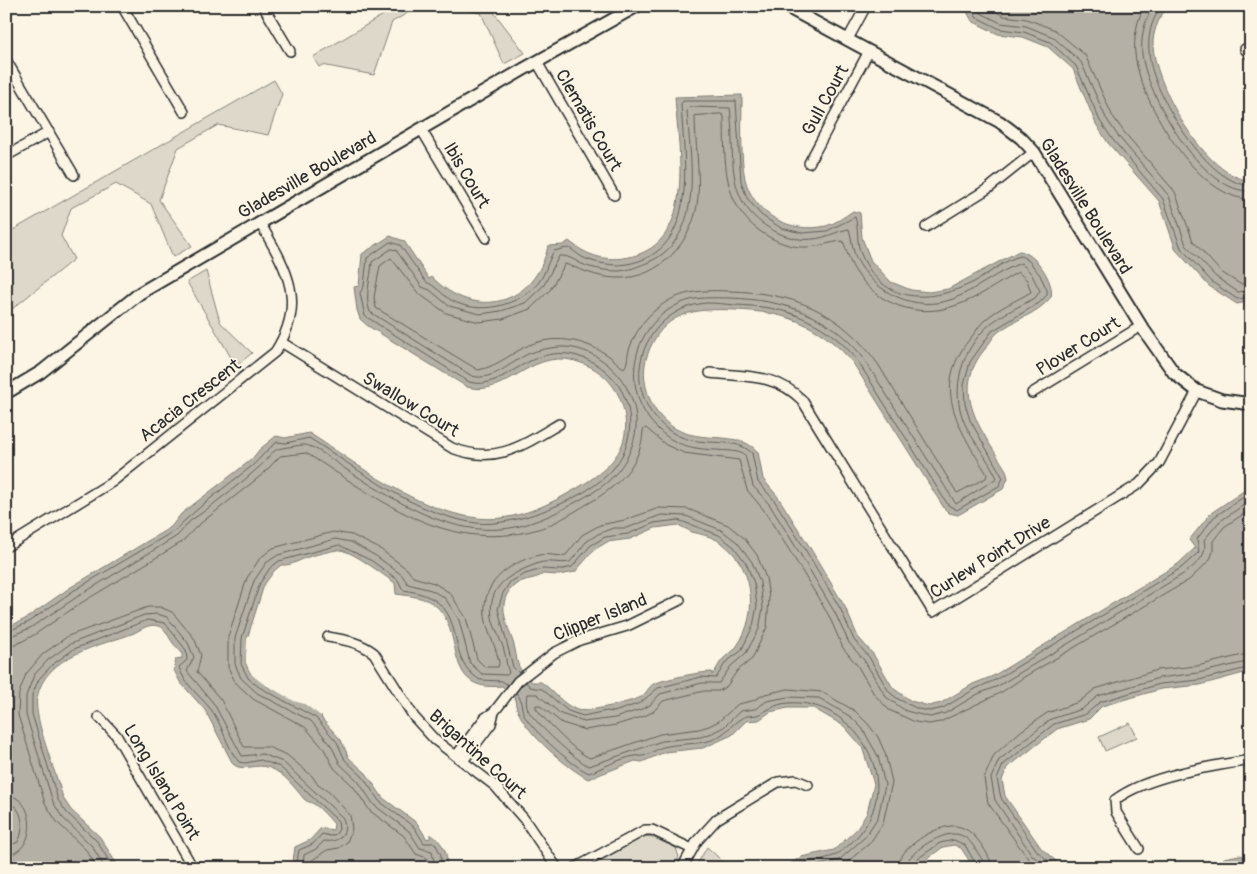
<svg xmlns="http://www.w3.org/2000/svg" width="1257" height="874" font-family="Pangolin,sans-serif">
<rect width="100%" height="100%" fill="#fcf5e5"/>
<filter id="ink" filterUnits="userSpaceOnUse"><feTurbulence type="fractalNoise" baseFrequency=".02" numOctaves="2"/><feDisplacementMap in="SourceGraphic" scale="10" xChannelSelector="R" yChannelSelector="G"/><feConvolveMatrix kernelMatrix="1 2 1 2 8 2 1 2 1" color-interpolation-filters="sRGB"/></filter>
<g filter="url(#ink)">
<!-- green -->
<g fill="#ded8ca" stroke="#84827a">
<polygon points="398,6 420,6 392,22 374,75 322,65 319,67 313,57"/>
<polygon points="448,6 489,6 525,53 504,64 481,13"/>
<polygon points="274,80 282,94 268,135 218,125 178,148 159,200 192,246 173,257 151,204 116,184 71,208 61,236 74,259 6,314 6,234"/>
<polygon points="206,271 220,322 252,353 236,366 187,282"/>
<polygon points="1130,723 1137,737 1105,751 1099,737"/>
<polygon points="643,836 652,837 676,848 679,857 674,868 665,868 661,864 654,868 588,868"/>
<polygon points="707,847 730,868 695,868"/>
</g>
<!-- water -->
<g fill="#b4b0a5" stroke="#7d7b74" fill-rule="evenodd">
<path d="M964,6H1168C1160,16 1154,28 1153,41C1151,80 1207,181 1251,180V301L1237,304L1209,286L1176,250L1159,201L1108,143L1096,124L1073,69L1048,47L1023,37L998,34L972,21Z"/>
<path d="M742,95C742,120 740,154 745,179C754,215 791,234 826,226C836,223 844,217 853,211L860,213L862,238L871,261L891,282L911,290L929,292L948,289L1019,251C1035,252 1055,282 1051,297C1037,315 1014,319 997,333C993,337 989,344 985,349C949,392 982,431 1006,470L1008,478L1003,489L958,515L949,513L944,508L853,363C840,347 824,334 806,325C784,314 760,311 736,310C695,308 662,311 647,356C641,374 646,395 656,411C687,454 733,424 758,452L763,479L778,497L809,546L845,607L858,637L873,654L893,688L911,701L929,706L941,703L973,684L993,676L1178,564L1195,548L1189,540L1211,513L1251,486V671L1200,685L1161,689L1102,706L1089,719L1057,729L1007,768L1002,780L1005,796L1041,848L1064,868H974L961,848L954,845L943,847L915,868H784L801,857L834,850L857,829L867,813L874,784L862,747L844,726L813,708H788L770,712L759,720L746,721L732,735L703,748L665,752L642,762L635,761L588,779C566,767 514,725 515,698L502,686C441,693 466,633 436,606C426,597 410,596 396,594L395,583C384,576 350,548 337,550C330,551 319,554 311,556C301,559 292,566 281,565L274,571L264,585L247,639L246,663L248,669L252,675L268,687L304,704L321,715L322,719L341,740L349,758L366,773L383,798L417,823L427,839L430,838V834C441,840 451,855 445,868H292L295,847L310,840L321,828L333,830L334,824C328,817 321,809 314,804C310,802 307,802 304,799C295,788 284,773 270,768C256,762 243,773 233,764L205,710L180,682L174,670L176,659L182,658C183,650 177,649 173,643C168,637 166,628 159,626C149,623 142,629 134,633C101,646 45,654 37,698C33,718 57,775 63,798L71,810L100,837L119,868H6V837L11,828L6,787V628L25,619L71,587L171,527L181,514L251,460L260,449L276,436L285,438L309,433C361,466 414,510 477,518C509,522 540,509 567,494C603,474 637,451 622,404C616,385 602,371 584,364C532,342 509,399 467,387L368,326L360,319L357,310L354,287L359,286L362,254L390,236L404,241L429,279L432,277C474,321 535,306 548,246L563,245L569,241C587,256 606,262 629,257C698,243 678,148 675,97ZM678,525C683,527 687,530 692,532C700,534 710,536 717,540C754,562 760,613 737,646C734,652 727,654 723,659C718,664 717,670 712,675V672C699,672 670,678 656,683C649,685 648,691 643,696C636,701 586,713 577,710C562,704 554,691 541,682H532C528,677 520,671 518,664C516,658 516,652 514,645C508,625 494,602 515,585C524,578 535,580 543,574L559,575L575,572L594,550L607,542L630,539L655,528Z"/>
<polygon points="1239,855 1251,858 1251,868 1215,868 1224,858"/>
</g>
<!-- pier -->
<polygon fill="#fcf5e5" points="254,627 249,640 247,657 254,673 267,683 317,709 321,712 321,716 304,704 294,701 262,683 252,675 246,663 246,655 247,639"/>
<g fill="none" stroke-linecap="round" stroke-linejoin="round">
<!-- shore -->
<g stroke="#62605c" stroke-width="1">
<polyline points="970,6 976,17 1000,29 1024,32 1050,42 1076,66 1100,121 1113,140 1163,199 1181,248 1212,282 1237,299 1251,297"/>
<polyline points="977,6 981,13 1001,23 1026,26 1053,37 1081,62 1106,118 1118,136 1169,196 1186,245 1216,277 1238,292 1251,290"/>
<polyline points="985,6 1004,16 1027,19 1055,30 1085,55 1112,115 1124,132 1175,192 1193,241 1221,272 1240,284 1251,283"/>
<path d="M1144,6C1135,25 1132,46 1137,66C1146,108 1200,201 1251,199"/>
<path d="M1154,6C1142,22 1139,47 1144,65C1154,104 1204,194 1251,191"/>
<path d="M1162,6C1149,22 1147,41 1150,60C1155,96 1210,188 1251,185"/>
<path d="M721,114L724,116C725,160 721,204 761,232C773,240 786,246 801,247C816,248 829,242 843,241C847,251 849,262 856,272C877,304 917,319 954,306C977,299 997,284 1018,272L1027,280L1031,292C1016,301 998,308 985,320C980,324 977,330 973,335C929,386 958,427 987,474L986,478L957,493L878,364C840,311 794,293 731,291C705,290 681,290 659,307C644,318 635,333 629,350C627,356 628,364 624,368C618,365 614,359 609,356C584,339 551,333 523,348C508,356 495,367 478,370L376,308L374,297L380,266L391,258L418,293L446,313L479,322L503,319L530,309L550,290L565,264C584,270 594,277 616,278C661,280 695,239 698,197C700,170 695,143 695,116Z"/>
<path d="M6,632L27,623L73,591L174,531C198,507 225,487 252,466C261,458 267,449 277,442L286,443L309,438C362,471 413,514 476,523C513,528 589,498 613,469C629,450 634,425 626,401C620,382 605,367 586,359C531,336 506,393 469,382L365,316L360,293L364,286L367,258L390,242L400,245L426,282C436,286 441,294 451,300C479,316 519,306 539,282C546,273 548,260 554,251C558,250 565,248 569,248C572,249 578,255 582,257C591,262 608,265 619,265C702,258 684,162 681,104L683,101H736L741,181L747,198L761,215L781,228L802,233L827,231L855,217C859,229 856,242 861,254C883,306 932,303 974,282C989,274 1005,259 1021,256L1029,261L1040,275L1047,290V295L1039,303L992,331L970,362L964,385L965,404L970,420L1003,478L999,486L957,510L948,505L857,360C844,343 827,329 807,320C784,308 759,306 734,305C725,304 716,303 707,303C675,305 647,329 641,361C637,379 642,400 653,415C687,459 728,430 752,453L758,482L774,500L805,549L841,610L854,640L869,657L889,692L898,699L918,709L930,711L943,708L975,689L995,680L1181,568L1199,552L1197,539L1214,517L1251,492"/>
<path d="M6,638L30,628L77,597L177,536C182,531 186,526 190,521C195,517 201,514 206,510C223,496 242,483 258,468C265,463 270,452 278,449C281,448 300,445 304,445C312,444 337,463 344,468C402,505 465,548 536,521C556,514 574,503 592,493C612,481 626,465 633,443C648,397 607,345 559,347C548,348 538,350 528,354C511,362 492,382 472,376L370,312C364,297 371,278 372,262L391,249L396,250L422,287L430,290L449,306L480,314L501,311L525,303L544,285L559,256C571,255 578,264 590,267C598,269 608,271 617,271C628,271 639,266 649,262C706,236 690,160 687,110L690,107L730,108C736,154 722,199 769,228C782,236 797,241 813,239C826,238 837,231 849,229C852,238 852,249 856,258C874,293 915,313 953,299C977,289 997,272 1021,263L1031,273L1040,291L1035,298C1020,306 1002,314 989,325C962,349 950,388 964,422C973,442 988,458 997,478L956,504L862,356C828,314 783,300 731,298C713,298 695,296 679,304C629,327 619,394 660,431C676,446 695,449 716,450C726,451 737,450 745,455L753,486L769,504L799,552L835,613L849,643L864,660L886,697L906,711L930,717L946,713L978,694L998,686L1185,573C1197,563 1208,556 1204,540L1219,522L1251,500"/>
<path d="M6,646L15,645L34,635L81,603L182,542L196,527L263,474L280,456L306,453C378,498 444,554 535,530C554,525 572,513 589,503C617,487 642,464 643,430L646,428L666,445L684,453L739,460L747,490L763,509L793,556L829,616L843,648L857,665L874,694L889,710L915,722L929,724L940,722L1002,692L1024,677L1189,580L1210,560L1213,551V541L1224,527L1251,509"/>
<polyline points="519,673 513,667 498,609 503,593 510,582 525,574 542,569 559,570 572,567 590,546 605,537 628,534 654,523 678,520 719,535 734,547 746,563 754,583 757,606 753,626 741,651 726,662 716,678 701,677 658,688 640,703 614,712 606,711 583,716 568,711 542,689 530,687 526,682"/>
<path d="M516,693C523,698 520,709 525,717C536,733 572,766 589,773C603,768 620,758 635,756C639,755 638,757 642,756C650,755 656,749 663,747C679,743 696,745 712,740C726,734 730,725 742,718C747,715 752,716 757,715C768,711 774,704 788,703C853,698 904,778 861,832C856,839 844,850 836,855C822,861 806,860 793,868"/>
<path d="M6,795C37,796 38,853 6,855"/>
<path d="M6,803C24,804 25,830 18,842L6,847"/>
<polyline points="97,868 87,851 57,822 45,803 18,715 19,693 26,674 43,654 68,636 148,607 160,607 172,612 194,638 201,655 197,672 221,700 244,747 268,747 287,755 312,776 318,785 329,792 350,815 352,829 347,842 339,848 327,850 311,861 310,868"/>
<path d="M105,868L92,846L62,817L53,802L26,715V696L34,675L48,660L70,644L144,615L157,614L167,617L188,643L194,657L187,671L214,704L242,756L262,754L283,762L343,818C349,834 339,843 324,841L316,849L304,855L303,868"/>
<path d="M113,868L97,841L67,813L58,800L32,714V695L39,679L52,665L74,649L147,620L165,623L186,650L187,660L179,667C184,684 198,694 209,707C223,723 225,746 239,762L245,763L261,760L280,767L338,821L339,829L336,834L330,836L322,834L313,844L299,850L296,868"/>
<path d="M427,868V858L416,854L404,836L370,811L353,786L334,768L324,749L305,727L253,699L235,682L228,667V637L247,578L260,558L273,548L333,532L352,535L380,549L407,569L413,577L434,583L450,593L466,618L477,659L485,667H498L499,663C497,648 489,636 486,622C478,585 507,563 539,555C548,553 557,557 566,555L582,535L600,525L625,520L659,508L688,509L728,525L744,538L757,555L766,578L769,598L767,627L752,659L737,671L727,686L719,691H704L663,701L654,711L645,716L616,725L585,730L562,723L539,705H536V708C545,721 576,753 590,758L660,734L699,729L709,726L719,721L738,704L752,701L765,694L788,689L822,692L855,711L868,724L878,737L885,753L892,782L883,823L870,843L840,868"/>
<path d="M435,868L432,851L420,848L409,831L374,805L358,781L340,764L331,745L311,721L257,693L241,678L235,664V638L254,581L266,563L278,555L335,539L351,542L376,556L402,575L408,584L431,590L445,598L459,620L470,663L482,674L507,675L509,673C506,665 506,655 503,647C500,639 496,630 493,622C484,585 512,573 539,563C548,560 560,564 570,562L586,542L598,534L613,528H627L661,515L686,516L721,530L737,542L752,562L760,582L763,608L759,629L746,653L731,666L719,683H702L660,694L650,705L642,709L615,718L584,722L561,714L537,694H527C526,699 526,705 528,710C535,723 575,760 589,766L662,741L701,737L712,733L724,727L740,711L755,709L767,701L788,697L819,698L851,717L862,728L878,756L885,785L878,817L865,837L839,860L807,868"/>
<path d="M441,868V855L435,843H424L414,827L379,801L363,777L345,760L337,742L316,718L259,687L248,678L241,664L242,638L260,583L270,568L279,561L339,545L372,561L398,580L403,590C477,600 438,654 480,680L502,681L508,685"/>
<path d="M897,868C898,848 937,824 956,826C969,828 976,837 983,847C987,854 991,859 992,868"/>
<path d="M905,868C906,853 940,833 954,834C965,834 971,842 976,850C980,856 984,861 984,868"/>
<polyline points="911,868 913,862 940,843 954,840 965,845 978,868"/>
<polyline points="1035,868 988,803 984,778 994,755 1021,731 1047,713 1079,702 1095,689 1157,670 1197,666 1251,653"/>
<polyline points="1047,868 1032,855 995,800 991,778 999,760 1051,719 1082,709 1098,696 1159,678 1198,673 1251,661"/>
<polyline points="1057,868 1037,851 1001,798 997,779 1003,765 1054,724 1086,714 1100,702 1160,684 1199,680 1251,667"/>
</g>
<defs>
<g id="street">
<polyline points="122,6 184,112"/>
<polyline points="263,6 290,51"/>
<polyline points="848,39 866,6"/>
<polyline points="1245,49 1251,56"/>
<polyline points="6,60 74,175"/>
<polyline points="537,62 614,195"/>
<polyline points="421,129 486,238"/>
<polyline points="6,156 49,132"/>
<polyline points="809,163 869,51"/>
<polyline points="926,227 989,188 1034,152"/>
<path d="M281,342L452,448C496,465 522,446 559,424"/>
<path d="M710,373C746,377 775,373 802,400L933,612L1139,484L1159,463L1197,391"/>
<polyline points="1032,393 1141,326"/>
<path d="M6,547L112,482L275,352C308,302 286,268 260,223"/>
<path d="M328,637C345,640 360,642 374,653L414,717L435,740L495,786L524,819L557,868"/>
<polyline points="99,717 116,735 193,868"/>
<polyline points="456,756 485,718 494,712 518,681 554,653 580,640 627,626 680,600"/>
<polyline points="463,761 491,724 494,712"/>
<path d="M1139,849L1116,812L1115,800C1146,776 1211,766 1251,760"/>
<polyline points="575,868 645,830 652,830 692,849"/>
<polyline points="682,868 697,841 717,819 778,782 796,780 808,785"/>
</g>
<g id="secondary">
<polyline points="785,6 1000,122 1021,138 1034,152 1141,326 1174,373 1197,391 1222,400 1251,404"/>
<polyline points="6,393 41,372 140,293 524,69 637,6"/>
</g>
</defs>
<!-- street casing -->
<use href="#street" stroke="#2b2b2b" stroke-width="12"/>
<!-- secondary casing -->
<use href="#secondary" stroke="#2b2b2b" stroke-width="15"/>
<!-- street -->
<use href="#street" stroke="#fcf5e5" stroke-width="9"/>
<!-- secondary -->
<use href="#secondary" stroke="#fcf5e5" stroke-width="11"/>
</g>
</g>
<g text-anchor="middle" stroke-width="4" stroke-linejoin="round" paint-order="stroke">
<!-- street labels -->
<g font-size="18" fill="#2b2b2b" stroke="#fcf5e5">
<text transform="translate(825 100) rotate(-61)" y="6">Gull Court</text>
<text transform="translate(589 120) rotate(60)" y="6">Clematis Court</text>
<text transform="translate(307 175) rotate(-30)" y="6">Gladesville Boulevard</text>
<text transform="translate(467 175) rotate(59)" y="6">Ibis Court</text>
<text transform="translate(1086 206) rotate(58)" y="6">Gladesville Boulevard</text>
<text transform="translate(1078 346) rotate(-32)" y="6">Plover Court</text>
<text transform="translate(190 400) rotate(-38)" y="6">Acacia Crescent</text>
<text transform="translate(411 404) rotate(31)" y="6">Swallow Court</text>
<text transform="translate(990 557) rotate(-32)" y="6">Curlew Point Drive</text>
<text transform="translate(600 617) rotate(-22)" y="6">Clipper Island</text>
<text transform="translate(478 754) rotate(42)" y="6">Brigantine Court</text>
<text transform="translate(162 782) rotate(59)" y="6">Long Island Point</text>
</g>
</g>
<!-- margin -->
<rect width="1257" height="874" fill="none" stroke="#fcf5e5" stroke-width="25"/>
<rect x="12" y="12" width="1232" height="849" fill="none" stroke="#2b2b2b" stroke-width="2" filter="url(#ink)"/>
</svg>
